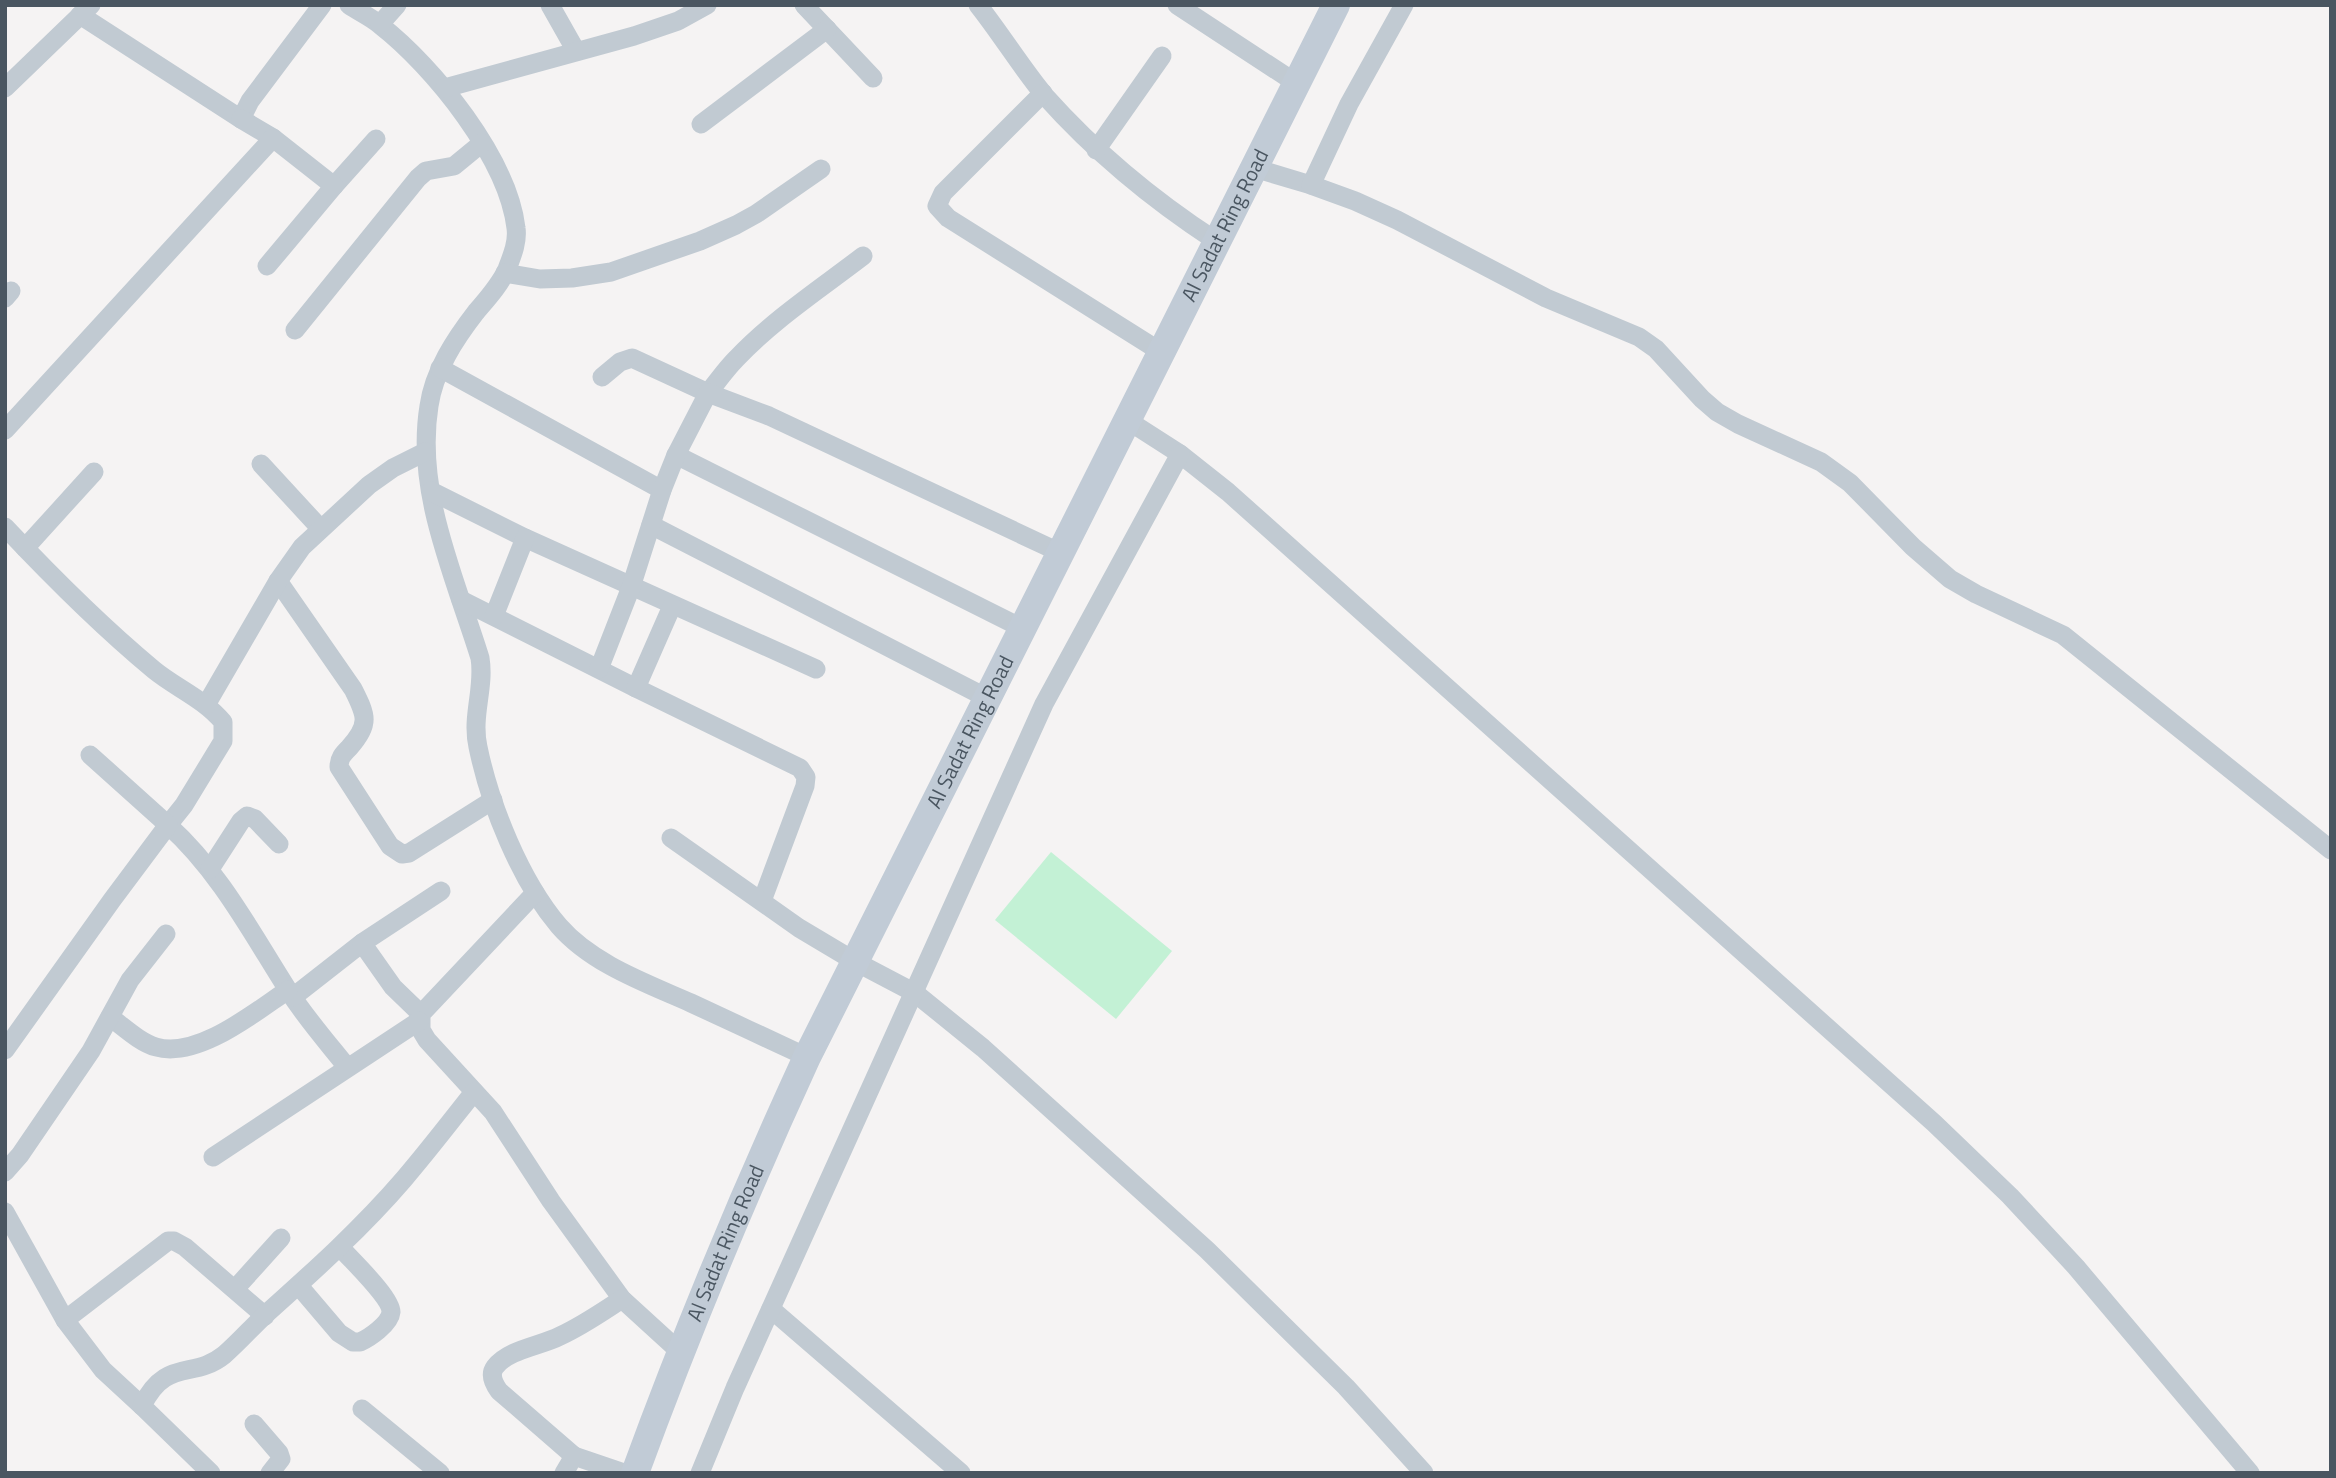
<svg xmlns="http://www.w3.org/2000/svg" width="2336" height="1478" font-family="'Titillium Web',sans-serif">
<rect width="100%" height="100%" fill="#f5f3f3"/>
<!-- green -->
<polygon fill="#c3f1d5" points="1051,852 1172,951 1116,1019 995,920"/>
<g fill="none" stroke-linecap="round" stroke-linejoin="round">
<!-- minor -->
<g stroke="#c1cad2" stroke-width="19">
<path d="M349,5C359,12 371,17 380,25C434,67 508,159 516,228C518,242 512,256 507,269C500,285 487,299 476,312C455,339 434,371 429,406C415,492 455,577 480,658C485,688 471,716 478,747C490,805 520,880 559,926C592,964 646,983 691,1003C730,1021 768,1039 807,1057"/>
<polyline points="550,5 576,51"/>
<polyline points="804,5 873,78"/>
<path d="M978,5C1001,34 1021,67 1045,96C1095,152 1153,200 1216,241"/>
<polyline points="1177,5 1296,83"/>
<polyline points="80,15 241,119 250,101 322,5"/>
<polyline points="380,24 397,5"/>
<polyline points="5,88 91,5"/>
<polyline points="445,88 634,36 678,21 707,5"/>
<polyline points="1043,93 943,193 937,206 948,218 1161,352"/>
<polyline points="241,119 273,138"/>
<polyline points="701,124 827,29"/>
<polyline points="1096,150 1162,56"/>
<polyline points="1254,168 1311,185 1355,201 1397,220 1546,298 1639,337 1656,349 1702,399 1717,412 1738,424 1821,462 1850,483 1913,547 1950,579 1976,594 2063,635 2331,850"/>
<polyline points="1311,185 1349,104 1404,5"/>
<polyline points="334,186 376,139"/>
<polyline points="505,273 540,279 572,278 611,272 700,241 736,225 756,214 821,169"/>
<polyline points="5,298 11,291"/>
<polyline points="295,330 418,178 426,171 454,166 482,143"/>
<polyline points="440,368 662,490"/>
<path d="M602,377L620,362L632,358L708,393C717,382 726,369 736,359C774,319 820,289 863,256"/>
<polyline points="1127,420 1180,454 1228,492 1934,1123 2010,1196 2076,1267 2250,1473"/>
<polyline points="5,430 273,138 334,186 267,266"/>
<polyline points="676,455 1022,628"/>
<polyline points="261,464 320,528"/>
<polyline points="431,491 525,538 816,669"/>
<polyline points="651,525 989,699"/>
<path d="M5,527C52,577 101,626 154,670C176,688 204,699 223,722V741L184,805L168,825C220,872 251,932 288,990C305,1017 327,1042 347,1067"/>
<polyline points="25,548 94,472"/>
<path d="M278,581L353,689C366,715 371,724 349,748C343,754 339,758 339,767L390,846L402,854L409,853L493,800"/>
<polyline points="461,600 636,688 800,768 806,777 805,786 762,901"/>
<polyline points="494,616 525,538"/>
<polyline points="599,669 631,587 662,490 676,455 708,393 769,416 1061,553"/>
<polyline points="636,688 672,606"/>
<polyline points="206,705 278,581 302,547 369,485 393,468 425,452"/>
<polyline points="671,838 799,928 856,962 915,993 983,1048 1207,1250 1346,1387 1424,1473"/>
<polyline points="210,869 241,821 247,816 255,819 279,844"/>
<polyline points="535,893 421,1014 421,1030 427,1040 493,1112 551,1201 622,1299 679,1351"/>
<polyline points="293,997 362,943"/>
<polyline points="421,1014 393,987 362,943 441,891"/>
<path d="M110,1017C124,1027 139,1042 156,1047C198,1059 255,1012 288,990"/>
<polyline points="5,1050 112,900 168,825 90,755"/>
<polyline points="213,1157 419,1021"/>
<polyline points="5,1172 20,1155 91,1051 130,980 166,934"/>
<polyline points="5,1212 65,1320 103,1370 142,1406"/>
<path d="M299,1286L339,1333L353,1342H360C369,1338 390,1324 391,1312C391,1297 351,1260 340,1247"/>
<polyline points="235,1289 281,1238"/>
<polyline points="771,1309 961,1473"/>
<polyline points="65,1320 168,1241 174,1241 185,1247 265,1316"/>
<polyline points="362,1409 440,1473"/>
<polyline points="254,1424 279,1453 281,1459 270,1473"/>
<path d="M574,1456L499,1391C494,1384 489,1375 495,1367C509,1349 541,1346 560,1336C582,1326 602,1312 622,1299"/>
<path d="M211,1473L142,1406C166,1357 193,1380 224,1355C239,1342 252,1327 266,1314C314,1271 362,1228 404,1179C428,1151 451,1121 474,1092"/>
<polyline points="564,1473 574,1456 624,1473"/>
<polyline points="700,1473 735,1388 1044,704 1180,454"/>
</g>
<!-- secondary -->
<path stroke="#c1cbd6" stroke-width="28" id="s1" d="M635,1473C687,1331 744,1194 807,1057L1336,5"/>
</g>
<g text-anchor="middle" stroke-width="7" stroke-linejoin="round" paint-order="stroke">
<!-- street labels -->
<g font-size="21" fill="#4a5661" stroke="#fff">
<text dy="7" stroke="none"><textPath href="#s1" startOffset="1381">Al Sadat Ring Road</textPath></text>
<text dy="7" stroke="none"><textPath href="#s1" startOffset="814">Al Sadat Ring Road</textPath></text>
<text dy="7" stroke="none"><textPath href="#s1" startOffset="247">Al Sadat Ring Road</textPath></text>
</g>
</g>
<!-- border -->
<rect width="2336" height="1478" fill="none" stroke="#4a5661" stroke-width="14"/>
</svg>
